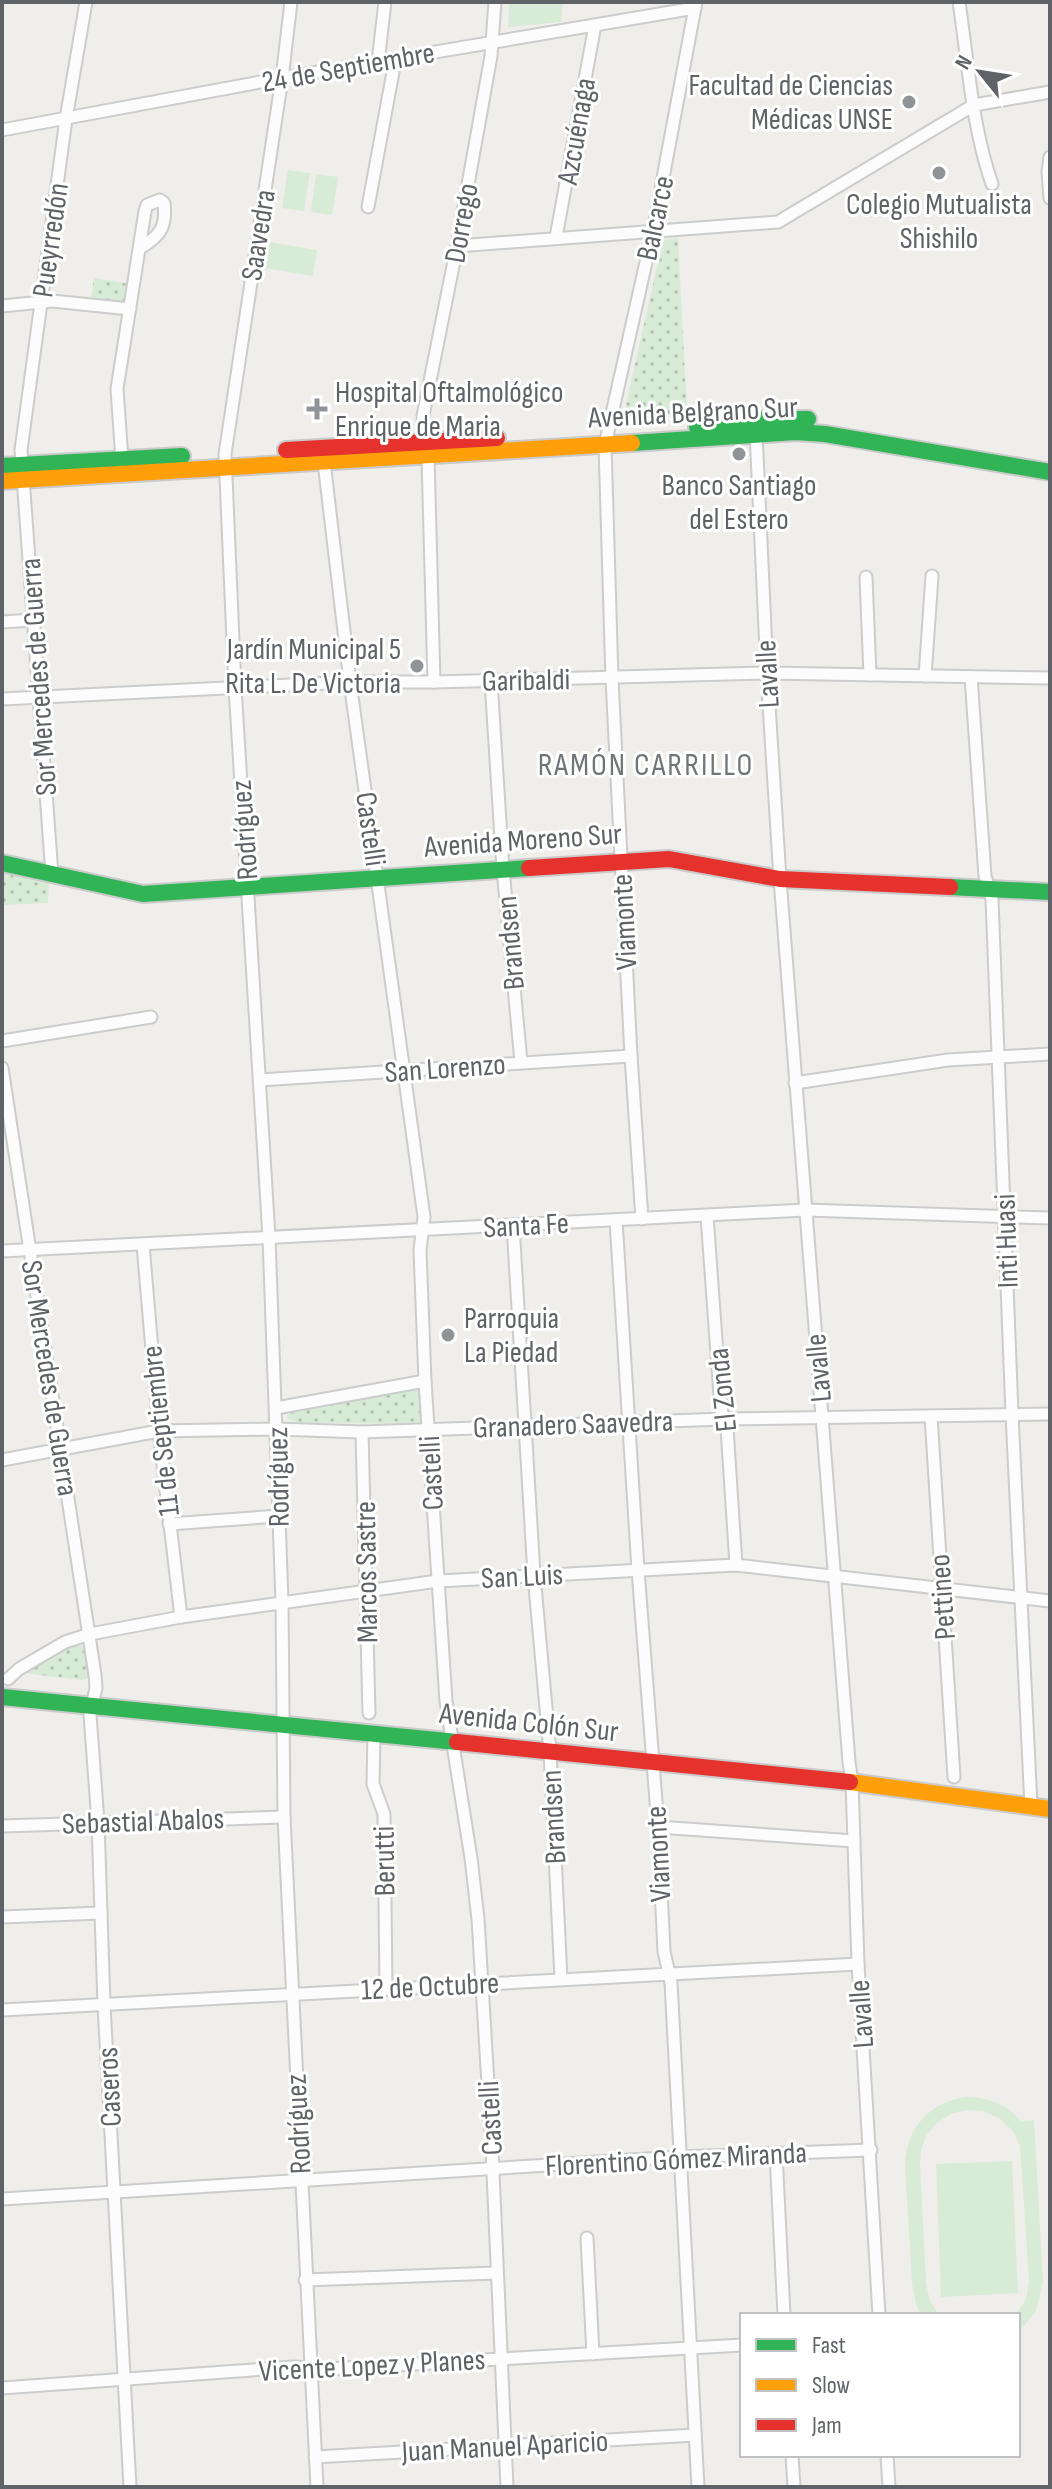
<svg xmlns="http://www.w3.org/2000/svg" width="1052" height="2489" font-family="'Sofia Sans Condensed',sans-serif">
<defs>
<pattern id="park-dots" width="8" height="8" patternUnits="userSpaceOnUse" patternTransform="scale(2)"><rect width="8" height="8" fill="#d8ebd6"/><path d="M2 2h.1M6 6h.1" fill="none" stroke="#b2c2b1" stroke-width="1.8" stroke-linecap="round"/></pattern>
</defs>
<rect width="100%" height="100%" fill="#efeeea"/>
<!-- grass -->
<g fill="#d8ebd6">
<polygon points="509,2 563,2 561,22 508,27"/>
<polygon points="288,170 310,173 304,211 282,208"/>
<polygon points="316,174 338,177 332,215 311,212"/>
<polygon points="270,242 317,250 313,276 265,268"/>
<path d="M966,2097C988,2097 1007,2104 1021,2121L1034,2120L1043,2282L1036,2311L1018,2333L1016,2315L1026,2299L1029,2281L1020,2145L1012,2130L999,2118L983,2111L966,2110L951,2114L938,2122L927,2134L921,2149L920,2164L926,2284L930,2301L939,2315H921L916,2304L912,2284L905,2165C906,2128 930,2102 966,2097Z"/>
<polygon points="1012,2161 1018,2293 941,2297 936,2164"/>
</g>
<!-- park -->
<g fill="url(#park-dots)">
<polygon points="678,238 687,414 623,418 663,240"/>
<polygon points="94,278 130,284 127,305 91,300"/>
<polygon points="2,873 49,883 48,903 2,905"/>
<polygon points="420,1388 423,1424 300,1423 288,1419 287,1415 300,1408"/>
<polygon points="73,1646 84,1646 89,1678 82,1680 24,1673"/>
</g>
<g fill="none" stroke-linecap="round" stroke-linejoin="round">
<defs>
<g id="street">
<polyline points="291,2 282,78 225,454 235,687 269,1237 282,1602 284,1817 317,2487"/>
<path d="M959,2C968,62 972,127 992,184"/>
<polyline points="378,62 385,2"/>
<polyline points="2,130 282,78 695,8"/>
<polyline points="1050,157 1048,172 1050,198"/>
<polyline points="368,207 393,72 393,59"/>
<polyline points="556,237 595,25"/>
<polyline points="457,246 778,222 974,105 1050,92"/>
<polyline points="2,306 52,301 130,309"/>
<polyline points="756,432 767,673 780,879 849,1762 852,1782 858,1964 879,2315"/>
<polyline points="423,442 423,416 457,246 491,56 495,2"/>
<polyline points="428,457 434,682"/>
<path d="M122,460L117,389L145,211L147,205L160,200L164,203C167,227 160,236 140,248"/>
<polyline points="324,462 350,682 424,1217 420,1250 425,1381 446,1701 471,1858 478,1919 492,2150 507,2487"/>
<polyline points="866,577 870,675"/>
<polyline points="2,622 33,620"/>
<polyline points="925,676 932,576"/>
<polyline points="971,677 985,876 992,899 1012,1414 1031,1806"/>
<polyline points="491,681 503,869 521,1062"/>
<polyline points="2,699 350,682 434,682 767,673 1050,678"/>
<polyline points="52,875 21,450 66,119 86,2"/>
<polyline points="2,1041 151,1017"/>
<polyline points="2,1068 95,1675 96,1688 90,1715 98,1822 104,2005 130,2487"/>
<polyline points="260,1080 631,1056"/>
<polyline points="795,1083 948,1060 1050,1054"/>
<polyline points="707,1216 721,1409 727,1428 736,1565"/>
<polyline points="642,1219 631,1056 612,679 605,445 653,231 696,2"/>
<polyline points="616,1220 638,1570 658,1827 664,1951 671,1983 698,2487"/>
<polyline points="513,1225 534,1575 550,1752 561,1979"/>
<polyline points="143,1245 159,1431 181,1617"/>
<polyline points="2,1251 805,1210 1050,1218"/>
<polyline points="276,1408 425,1381"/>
<polyline points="931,1416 954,1777"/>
<polyline points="362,1432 369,1713"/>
<polyline points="2,1460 159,1431 277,1429 362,1432 724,1419 1050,1414"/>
<polyline points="169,1524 279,1516"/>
<polyline points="8,1679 19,1669 65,1642 90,1634 181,1617 438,1581 736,1565 1050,1601"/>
<polyline points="374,1734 373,1784 384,1814 386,1989"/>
<polyline points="2,1826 284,1817"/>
<polyline points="658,1827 854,1841"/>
<polyline points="2,1917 101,1913"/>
<polyline points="2,2010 858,1964"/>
<polyline points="776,2153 784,2315"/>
<polyline points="2,2199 679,2157 871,2150"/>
<polyline points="587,2238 593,2354"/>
<polyline points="305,2280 496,2273"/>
<polyline points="2,2388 293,2367 327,2369 742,2345"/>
<polyline points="792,2455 794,2487"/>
<polyline points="887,2455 889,2487"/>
<polyline points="315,2457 695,2435"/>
</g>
<g id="fast">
<polyline points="697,427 755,420 808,419"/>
<polyline points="632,443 796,432 825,434 1050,472"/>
<polyline points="2,466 182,456"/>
<polyline points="2,863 143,894 529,868"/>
<polyline points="950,887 1050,892"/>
<polyline points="2,1697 457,1742"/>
</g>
<g id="slow">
<polyline points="2,481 632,443"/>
<polyline points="850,1782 1050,1809"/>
</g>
<g id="jam">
<polyline points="286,450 497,438"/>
<polyline points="529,868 669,859 780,879 950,887"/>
<polyline points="457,1742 850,1782"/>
</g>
</defs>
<!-- street casing -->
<use href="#street" stroke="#cbcccc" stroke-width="15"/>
<!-- fast casing -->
<use href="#fast" stroke="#cacacb" stroke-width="20"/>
<!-- slow casing -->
<use href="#slow" stroke="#cacacb" stroke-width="20"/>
<!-- jam casing -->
<use href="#jam" stroke="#cacacb" stroke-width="20"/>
<!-- street -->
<use href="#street" stroke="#fdfcfc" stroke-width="11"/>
<!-- fast -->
<use href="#fast" stroke="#30b455" stroke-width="16"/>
<!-- slow -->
<use href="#slow" stroke="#ff9f0a" stroke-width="16"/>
<!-- jam -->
<use href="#jam" stroke="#e5322d" stroke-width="16"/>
</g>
<!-- markers -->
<g fill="#919496" stroke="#fff" stroke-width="3">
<circle cx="909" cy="102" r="8"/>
<circle cx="939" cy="173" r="8"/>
<path d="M313 397h8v8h8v8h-8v8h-8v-8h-8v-8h8z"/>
<circle cx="739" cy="454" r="8"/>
<circle cx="417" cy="666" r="8"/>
<circle cx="448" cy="1335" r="8"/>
</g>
<g text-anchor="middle" stroke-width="6" stroke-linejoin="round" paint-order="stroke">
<!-- street labels -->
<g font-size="30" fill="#5f6368" stroke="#fff">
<text transform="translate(348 67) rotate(-10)" y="10">24 de Septiembre</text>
<text transform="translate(576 131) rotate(-80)" y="10">Azcuénaga</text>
<text transform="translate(655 218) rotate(-78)" y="10">Balcarce</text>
<text transform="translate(461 223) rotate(-80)" y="10">Dorrego</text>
<text transform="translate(258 235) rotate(-81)" y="10">Saavedra</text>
<text transform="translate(50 240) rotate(-82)" y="10">Pueyrredón</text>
<text transform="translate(693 412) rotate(-3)" y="10">Avenida Belgrano Sur</text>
<text transform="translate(767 674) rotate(-93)" y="10">Lavalle</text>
<text transform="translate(38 677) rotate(-94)" y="10">Sor Mercedes de Guerra</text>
<text transform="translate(526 680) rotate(-1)" y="10">Garibaldi</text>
<text transform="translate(371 829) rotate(82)" y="10">Castelli</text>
<text transform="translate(244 830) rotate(-94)" y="10">Rodríguez</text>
<text transform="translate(523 840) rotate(-4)" y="10">Avenida Moreno Sur</text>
<text transform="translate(624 922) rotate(-93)" y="10">Viamonte</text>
<text transform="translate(510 943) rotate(-95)" y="10">Brandsen</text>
<text transform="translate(445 1068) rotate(-4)" y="10">San Lorenzo</text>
<text transform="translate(526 1225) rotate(-3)" y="10">Santa Fe</text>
<text transform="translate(1006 1241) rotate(-92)" y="10">Inti Huasi</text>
<text transform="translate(818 1368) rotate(-95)" y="10">Lavalle</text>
<text transform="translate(50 1378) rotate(81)" y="10">Sor Mercedes de Guerra</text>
<text transform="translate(722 1390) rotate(-96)" y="10">El Zonda</text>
<text transform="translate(573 1424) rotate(-2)" y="10">Granadero Saavedra</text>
<text transform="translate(160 1431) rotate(-96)" y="10">11 de Septiembre</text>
<text transform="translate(431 1473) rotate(-93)" y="10">Castelli</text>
<text transform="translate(278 1477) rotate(-91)" y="10">Rodríguez</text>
<text transform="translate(366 1572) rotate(-91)" y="10">Marcos Sastre</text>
<text transform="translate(522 1576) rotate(-3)" y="10">San Luis</text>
<text transform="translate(942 1597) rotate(-94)" y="10">Pettineo</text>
<text transform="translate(529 1722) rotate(6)" y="10">Avenida Colón Sur</text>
<text transform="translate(553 1817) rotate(-93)" y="10">Brandsen</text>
<text transform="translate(143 1821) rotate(-2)" y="10">Sebastial Abalos</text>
<text transform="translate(658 1854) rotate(-93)" y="10">Viamonte</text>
<text transform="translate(384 1861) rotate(-91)" y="10">Berutti</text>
<text transform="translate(430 1986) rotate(-3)" y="10">12 de Octubre</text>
<text transform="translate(861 2014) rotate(-94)" y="10">Lavalle</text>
<text transform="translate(109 2087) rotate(-93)" y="10">Caseros</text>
<text transform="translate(490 2118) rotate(-93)" y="10">Castelli</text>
<text transform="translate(298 2124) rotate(-93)" y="10">Rodríguez</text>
<text transform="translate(676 2159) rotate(-3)" y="10">Florentino Gómez Miranda</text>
<text transform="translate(372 2365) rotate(-3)" y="10">Vicente Lopez y Planes</text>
<text transform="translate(505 2446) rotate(-3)" y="10">Juan Manuel Aparicio</text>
</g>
<!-- poi labels -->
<g font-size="30" fill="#5f6368" stroke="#fff" text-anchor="end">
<text x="893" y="95">Facultad de Ciencias<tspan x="893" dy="34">Médicas UNSE</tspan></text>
<text x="939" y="214" text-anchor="middle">Colegio Mutualista<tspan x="939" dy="34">Shishilo</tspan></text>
<text x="335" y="402" text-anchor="start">Hospital Oftalmológico<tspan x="335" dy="34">Enrique de Maria</tspan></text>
<text x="739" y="495" text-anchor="middle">Banco Santiago<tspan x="739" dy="34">del Estero</tspan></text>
<text x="401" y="659">Jardín Municipal 5<tspan x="401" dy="34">Rita L. De Victoria</tspan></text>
<text x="464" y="1328" text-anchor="start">Parroquia<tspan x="464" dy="34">La Piedad</tspan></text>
</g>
<!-- neighbourhood labels -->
<g font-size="32" letter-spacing="2" fill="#70757a" stroke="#fff">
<text x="646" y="775">RAMÓN CARRILLO</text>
</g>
</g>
<!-- border -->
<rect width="1052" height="2489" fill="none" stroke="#5f6368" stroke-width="8"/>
<!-- legend -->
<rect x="740" y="2313" width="280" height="144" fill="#ffffff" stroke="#bfc1c3" stroke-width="2"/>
<rect x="756" y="2339" width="40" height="12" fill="#30b455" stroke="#bfc1c3" stroke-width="2"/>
<text x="812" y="2353" font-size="24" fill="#5f6368">Fast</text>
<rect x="756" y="2379" width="40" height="12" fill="#ff9f0a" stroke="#bfc1c3" stroke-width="2"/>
<text x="812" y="2393" font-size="24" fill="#5f6368">Slow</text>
<rect x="756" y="2419" width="40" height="12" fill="#e5322d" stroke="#bfc1c3" stroke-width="2"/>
<text x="812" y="2433" font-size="24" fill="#5f6368">Jam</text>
<!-- north arrow -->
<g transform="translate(980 72) rotate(300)" stroke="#ffffff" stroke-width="6" paint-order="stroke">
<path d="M0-6L14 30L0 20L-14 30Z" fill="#5f6368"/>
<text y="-12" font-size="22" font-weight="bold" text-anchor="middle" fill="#5f6368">N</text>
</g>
</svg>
